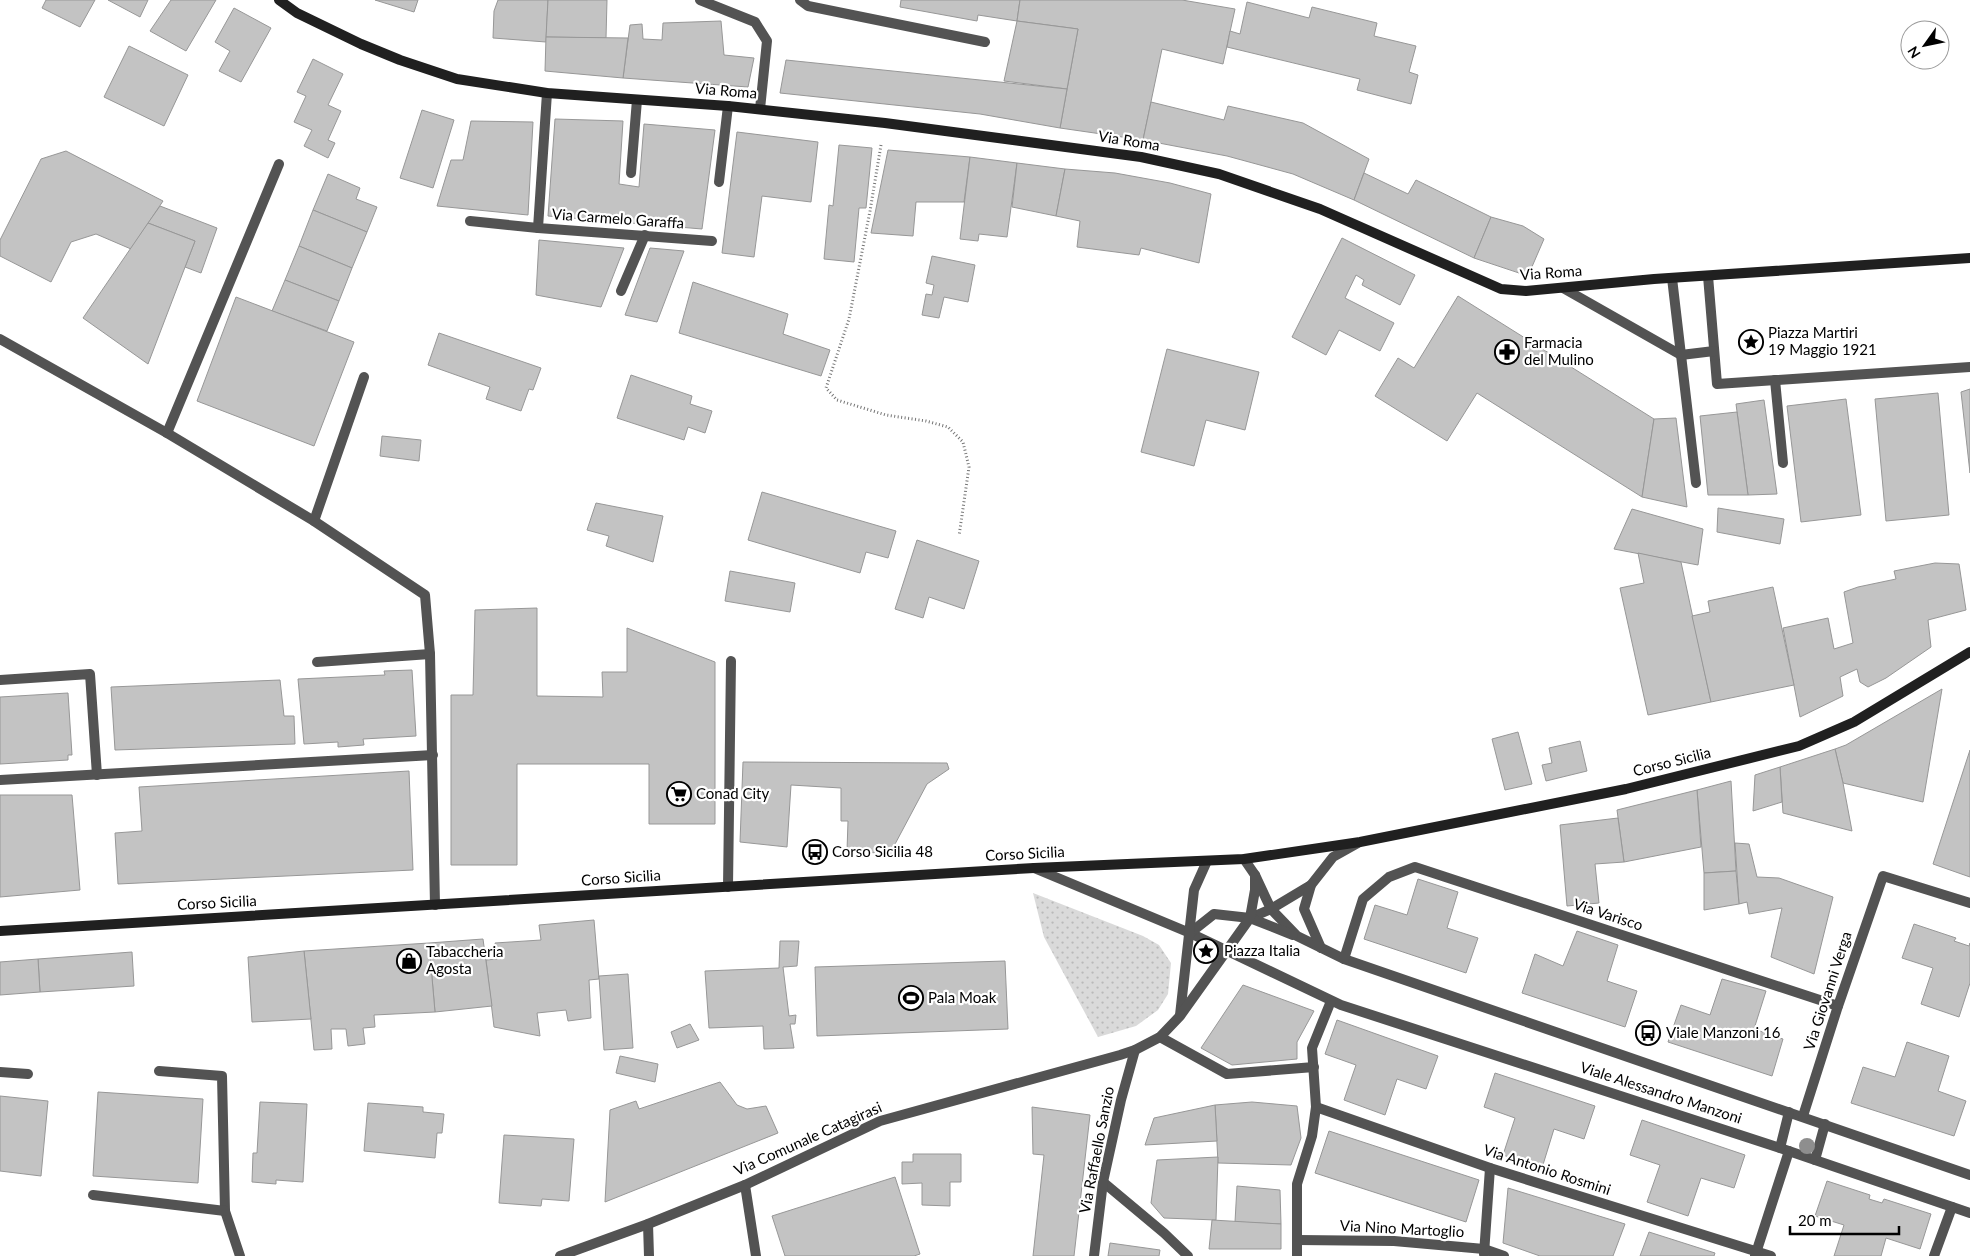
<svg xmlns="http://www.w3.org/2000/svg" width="1970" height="1256" font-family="Lato,sans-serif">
<defs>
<pattern id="park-dots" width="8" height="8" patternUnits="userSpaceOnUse" patternTransform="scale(1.25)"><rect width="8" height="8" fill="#dadada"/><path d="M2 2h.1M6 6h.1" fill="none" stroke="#b9b9b9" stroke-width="1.8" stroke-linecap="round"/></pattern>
</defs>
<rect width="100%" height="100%" fill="#fff"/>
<!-- park -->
<polygon fill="url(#park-dots)" points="1033,893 1143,936 1159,945 1171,963 1168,994 1158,1010 1136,1026 1098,1037 1044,937"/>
<!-- building -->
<g fill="#c3c3c3" stroke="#979797">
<polygon points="46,0 95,0 80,27 42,8"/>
<polygon points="108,0 148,0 140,17"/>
<polygon points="171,0 216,0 186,51 150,31"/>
<polygon points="375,0 418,0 414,12"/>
<polygon points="498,0 548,0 546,42 493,38 494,11"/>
<polygon points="548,0 607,0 606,38 546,37"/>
<polygon points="901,0 1020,0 1017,21 978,15 977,21 900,7"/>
<polygon points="1020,0 1182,0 1235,9 1223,64 1162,49 1143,140 1060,128 1078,29 1017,21"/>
<polygon points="1247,2 1309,18 1312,7 1377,23 1374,36 1416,46 1409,72 1418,75 1411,104 1357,90 1360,79 1227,47 1230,31 1240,34"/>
<polygon points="234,8 271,28 241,82 219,71 230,51 215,42"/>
<polygon points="721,21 724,55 754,58 748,87 623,78 630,25 642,24 643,39 662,40 663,23"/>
<polygon points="1017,21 1078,29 1067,89 1004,81"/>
<polygon points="546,37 628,38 623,78 545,71"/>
<polygon points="129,46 188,75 164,126 104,97"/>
<polygon points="313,59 343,74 328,105 341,111 328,140 335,143 328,158 304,146 312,130 294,122 306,96 297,92"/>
<polygon points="786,60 1067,89 1060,128 980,114 780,93"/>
<polygon points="1151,102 1224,120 1228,106 1303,123 1369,159 1354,200 1293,174 1227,156 1143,140"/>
<polygon points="422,110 454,120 433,188 400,178"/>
<polygon points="555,119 623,121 619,184 639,187 644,124 715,130 702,229 548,216"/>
<polygon points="471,121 533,122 528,215 437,206 451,160 463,160"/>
<polygon points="737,132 818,142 811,202 762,196 754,257 722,253"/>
<polygon points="839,145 872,148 866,208 859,208 854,262 824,259 829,205 833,206"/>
<polygon points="888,150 970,157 964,202 916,202 913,236 871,233"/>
<polygon points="66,151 163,201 131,249 96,234 71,242 51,282 0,256 0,240 41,159"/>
<polygon points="970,157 1017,163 1007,237 979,234 978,241 960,239"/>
<polygon points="1017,163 1065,169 1056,216 1012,207"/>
<polygon points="1065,169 1115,173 1170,183 1211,194 1199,263 1141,248 1139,255 1077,247 1080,221 1056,216"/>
<polygon points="1364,173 1408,194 1416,180 1491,217 1474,258 1354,200"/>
<polygon points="328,174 360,188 356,199 377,207 367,232 313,210"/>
<polygon points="160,206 217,228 201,273 185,267 195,241 148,223"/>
<polygon points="313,210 367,232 352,268 299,246"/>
<polygon points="1491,217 1523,226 1544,239 1528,276 1474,258"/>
<polygon points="148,223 195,241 148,364 83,318"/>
<polygon points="1342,238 1415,275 1400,305 1362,285 1364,280 1356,275 1345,298 1394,323 1380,351 1339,330 1326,355 1292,337"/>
<polygon points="539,240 624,248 601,307 536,295"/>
<polygon points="299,246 352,268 339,301 285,280"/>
<polygon points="650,248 684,251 657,322 625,315"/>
<polygon points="932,256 975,265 968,302 944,297 939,318 922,315 926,294 932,295 934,285 926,283"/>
<polygon points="285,280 339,301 327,331 272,311"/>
<polygon points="693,282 788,314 783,334 830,350 821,376 679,333"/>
<polygon points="1458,296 1654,419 1642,497 1477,393 1447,441 1375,396 1398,358 1414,368"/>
<polygon points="236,297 354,342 314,446 197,401"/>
<polygon points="439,333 541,368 533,390 529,389 521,411 486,399 490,387 428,365"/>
<polygon points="1167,349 1259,372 1245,430 1206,420 1194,466 1141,452"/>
<polygon points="631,375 692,396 690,404 712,411 705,433 688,427 684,440 617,418"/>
<polygon points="1970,389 1970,473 1961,392"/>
<polygon points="1938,393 1949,515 1886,521 1875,399"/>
<polygon points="1846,399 1861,515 1801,522 1787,406"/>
<polygon points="1764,400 1777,494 1748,495 1736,404"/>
<polygon points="1737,412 1748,495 1708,495 1700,416"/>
<polygon points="1676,418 1687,507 1642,497 1654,419"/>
<polygon points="382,436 421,440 419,461 380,456"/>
<polygon points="762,492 896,531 888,558 866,552 860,573 748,540"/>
<polygon points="596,503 663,516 653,562 606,546 609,536 587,530"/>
<polygon points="1718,508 1784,519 1780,544 1717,532"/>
<polygon points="1632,509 1703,529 1698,565 1614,549"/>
<polygon points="917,540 979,561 964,609 929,597 923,618 895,609"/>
<polygon points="1638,553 1681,562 1711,702 1648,715 1620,588 1644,583"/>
<polygon points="1935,563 1959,564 1966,610 1928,620 1931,647 1886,678 1868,687 1860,682 1857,669 1840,677 1843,696 1800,717 1783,628 1828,618 1834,649 1853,643 1844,592 1858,587 1896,579 1894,571"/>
<polygon points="730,571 795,583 790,612 725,601"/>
<polygon points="1773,587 1794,685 1711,702 1692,616 1710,612 1708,601"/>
<polygon points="537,608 537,696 603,697 602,672 627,672 627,628 715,662 715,824 649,824 649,764 517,764 517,865 451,865 451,695 473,695 475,610"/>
<polygon points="412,670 416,736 363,739 364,745 338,747 338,742 304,744 298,679 385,675 384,671"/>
<polygon points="280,680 284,716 294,716 295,744 115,750 111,687"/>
<polygon points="1942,689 1923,802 1843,783 1835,749 1846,745"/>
<polygon points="68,693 72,755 68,755 68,760 0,764 0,697"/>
<polygon points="1518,732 1532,784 1505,790 1492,739"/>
<polygon points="1580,741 1587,771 1546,781 1542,765 1552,763 1549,748"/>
<polygon points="1835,749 1843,783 1852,831 1783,813 1780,767"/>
<polygon points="1970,750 1970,877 1933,864"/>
<polygon points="743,762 947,763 949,769 927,784 894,846 894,854 847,851 848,821 841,821 841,788 791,785 787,847 740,842"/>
<polygon points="1780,767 1782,802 1753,811 1755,775"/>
<polygon points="409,771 413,870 118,884 115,833 142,831 139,787"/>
<polygon points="1731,781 1736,871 1704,873 1697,790"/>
<polygon points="1697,790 1701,847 1624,862 1617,810"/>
<polygon points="0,795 72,795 80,890 0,897"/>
<polygon points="1618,818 1624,862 1595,864 1599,903 1567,906 1560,825"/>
<polygon points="1735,843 1749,844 1757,877 1779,878 1833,897 1814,974 1771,957 1782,908 1749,914 1747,902 1739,904"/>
<polygon points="1736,871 1739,904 1704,910 1704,873"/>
<polygon points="1418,879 1458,892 1447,928 1478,938 1466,973 1364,939 1375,905 1407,915"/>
<polygon points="594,920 599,979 589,980 591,1018 568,1021 566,1010 537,1013 540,1036 494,1027 486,960 497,959 495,943 541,940 539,925"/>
<polygon points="1914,924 1956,938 1954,941 1969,946 1970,943 1970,983 1959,1017 1921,1004 1933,968 1902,958"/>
<polygon points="1577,931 1618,945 1607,981 1637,991 1625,1027 1522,993 1535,954 1563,966"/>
<polygon points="483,939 492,1006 435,1012 429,943"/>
<polygon points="780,941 799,941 797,966 783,967 789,1016 796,1015 795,1024 790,1024 794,1048 764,1049 763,1026 709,1028 705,971 779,968"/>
<polygon points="429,943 435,1012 374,1015 375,1027 363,1028 365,1044 348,1046 346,1029 331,1029 332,1049 314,1050 304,951"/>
<polygon points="304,951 311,1019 252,1022 248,957"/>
<polygon points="132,952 134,986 40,992 38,959"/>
<polygon points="38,959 40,992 0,995 0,962"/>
<polygon points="1005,961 1008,1029 817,1036 815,967"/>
<polygon points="628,974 633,1048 604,1050 599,976"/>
<polygon points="1722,979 1766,991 1754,1029 1783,1039 1772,1076 1668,1042 1681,1005 1710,1015"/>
<polygon points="1243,985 1314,1011 1297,1042 1297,1059 1232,1065 1201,1048"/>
<polygon points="1337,1020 1438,1056 1426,1089 1397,1079 1385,1115 1344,1100 1356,1065 1325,1054"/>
<polygon points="690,1024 699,1040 677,1048 671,1032"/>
<polygon points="1907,1042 1949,1056 1938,1091 1966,1101 1954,1136 1851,1103 1863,1067 1895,1077"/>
<polygon points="620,1056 658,1064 655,1082 616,1073"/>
<polygon points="1495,1073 1595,1106 1584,1139 1554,1129 1542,1168 1503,1155 1515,1118 1484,1107"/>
<polygon points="720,1082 737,1105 747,1109 766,1106 778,1133 605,1202 610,1110 636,1101 639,1109"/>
<polygon points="98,1092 203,1099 198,1183 93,1176"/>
<polygon points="0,1096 48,1101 41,1176 0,1171"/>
<polygon points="260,1102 307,1104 303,1182 276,1180 276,1184 252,1182 253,1153 257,1153"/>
<polygon points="1252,1102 1297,1106 1301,1138 1291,1165 1218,1163 1215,1105"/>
<polygon points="368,1103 423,1107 423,1112 444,1114 442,1133 437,1133 435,1158 364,1151"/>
<polygon points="1215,1105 1217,1141 1145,1145 1154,1118"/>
<polygon points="1032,1107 1090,1115 1074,1256 1033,1256 1044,1155 1033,1154"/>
<polygon points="1642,1120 1745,1155 1734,1188 1701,1178 1688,1216 1647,1202 1660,1165 1630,1155"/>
<polygon points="1329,1131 1479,1180 1466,1222 1315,1173"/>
<polygon points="504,1135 574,1139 569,1201 542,1199 541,1206 499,1203"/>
<polygon points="913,1154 961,1154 961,1182 950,1182 950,1206 922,1205 922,1183 902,1184 902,1162 913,1162"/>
<polygon points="1218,1157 1216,1220 1164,1218 1151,1203 1157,1160"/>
<polygon points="895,1177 920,1254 914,1256 785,1256 772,1216"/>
<polygon points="1827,1181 1870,1195 1869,1199 1882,1203 1884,1199 1931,1214 1920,1249 1886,1238 1881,1256 1834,1256 1844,1225 1815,1216"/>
<polygon points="1237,1186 1280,1190 1281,1224 1235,1222"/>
<polygon points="1508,1188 1625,1224 1613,1256 1540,1256 1503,1243"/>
<polygon points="1212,1220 1281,1224 1281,1249 1209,1249"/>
<polygon points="1649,1232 1715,1253 1714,1256 1640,1256"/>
<polygon points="1110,1243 1160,1250 1159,1256 1108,1256"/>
</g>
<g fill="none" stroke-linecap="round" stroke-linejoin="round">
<!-- path -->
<polyline stroke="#757575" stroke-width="3" stroke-dasharray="1 2.5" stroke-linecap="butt" points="881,145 870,211 849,319 826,388 837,400 886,415 926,421 948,427 963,442 969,467 959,536"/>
<!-- lane -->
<polyline stroke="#535353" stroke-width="10" points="800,0 808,6 985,42"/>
<!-- street -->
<g stroke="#535353" stroke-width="10">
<polyline points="700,0 755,22 767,41 760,109"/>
<polyline points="547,93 538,228 712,241"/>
<polyline points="631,173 637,100"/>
<polyline points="719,182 728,106"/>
<polyline points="470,221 538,228"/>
<polyline points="1708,276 1717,384 1970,367"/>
<polyline points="1672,278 1696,483"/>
<polyline points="1563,288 1681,355 1714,351"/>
<polyline points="621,291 645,235"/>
<polyline points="0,339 167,433 314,521 425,595 430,654 435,905"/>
<polyline points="1775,380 1783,463"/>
<polyline points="167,433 279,164"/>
<polyline points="314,521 364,377"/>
<polyline points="317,662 430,654"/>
<polyline points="0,680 90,674 97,775"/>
<polyline points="0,780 433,755"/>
<polyline points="1244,859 1255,875 1271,909 1297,936 1344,959 1970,1175"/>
<polyline points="1034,868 1190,933 1341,1005 1780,1148 1970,1213"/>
<polyline points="728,887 731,661"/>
<polyline points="1250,918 1271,909 1311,885"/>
<polyline points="1190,933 1214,914 1250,918 1293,935"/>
<polyline points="1321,948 1304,909 1311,885 1333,857 1358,843"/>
<polyline points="1344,959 1363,899 1389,877 1415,867 1838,1006"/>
<polyline points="1180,1015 1194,890 1207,861"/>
<polyline points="1160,1037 1227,1074 1314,1067"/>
<polyline points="159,1071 222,1076 225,1211 240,1256"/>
<polyline points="0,1072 28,1074"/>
<polyline points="1316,1107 1490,1168 1771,1256"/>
<polyline points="1803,1116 1838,1006 1883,876 1970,903"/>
<polyline points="1780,1148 1789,1112"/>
<polyline points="1815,1160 1825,1124"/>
<polyline points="1103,1182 1164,1233 1188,1256"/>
<polyline points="745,1185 756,1256"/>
<polyline points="93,1195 225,1211"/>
<polyline points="648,1224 649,1256"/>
<polyline points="1298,1240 1394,1241 1484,1249 1504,1256"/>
<polyline points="1484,1254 1490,1168"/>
<polyline points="560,1256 648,1224 745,1185 880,1121 1120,1055 1135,1050 1160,1037 1180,1016 1250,918 1255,890 1255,875"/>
<polyline points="1094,1256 1103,1182 1121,1100 1135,1050"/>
<polyline points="1297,1256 1297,1184 1312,1136 1316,1107 1312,1048 1331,1001"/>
<polyline points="1755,1256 1789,1151"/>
<polyline points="1934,1256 1952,1207"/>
</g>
<!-- secondary -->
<g stroke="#202020" stroke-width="10">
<polyline points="279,0 297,13 361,44 400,60 457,79 547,93 728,106 885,123 1141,157 1219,174 1320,209 1501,289 1526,291 1654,279 1970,258"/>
<polyline points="0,931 1034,868 1244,859 1360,842 1626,789 1799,746 1854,722 1970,652"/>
</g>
</g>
<!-- trees -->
<circle fill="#8e8e8e" cx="1807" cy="1146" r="8"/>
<!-- icons -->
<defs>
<symbol id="sight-ring" viewBox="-11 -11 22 22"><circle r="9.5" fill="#fff" stroke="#000" stroke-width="1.5"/><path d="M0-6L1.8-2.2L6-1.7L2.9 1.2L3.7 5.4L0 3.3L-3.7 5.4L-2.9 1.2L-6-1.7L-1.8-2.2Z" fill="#000"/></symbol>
<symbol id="pharmacy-ring" viewBox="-11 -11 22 22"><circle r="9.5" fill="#fff" stroke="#000" stroke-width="1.5"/><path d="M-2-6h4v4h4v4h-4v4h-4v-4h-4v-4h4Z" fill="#000"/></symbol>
<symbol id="supermarket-ring" viewBox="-11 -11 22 22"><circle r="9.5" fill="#fff" stroke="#000" stroke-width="1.5"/><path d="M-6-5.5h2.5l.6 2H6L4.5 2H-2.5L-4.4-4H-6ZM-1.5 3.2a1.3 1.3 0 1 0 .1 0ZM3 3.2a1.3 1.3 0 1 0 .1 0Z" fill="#000"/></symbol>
<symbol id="bus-ring" viewBox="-11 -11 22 22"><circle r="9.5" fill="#fff" stroke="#000" stroke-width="1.5"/><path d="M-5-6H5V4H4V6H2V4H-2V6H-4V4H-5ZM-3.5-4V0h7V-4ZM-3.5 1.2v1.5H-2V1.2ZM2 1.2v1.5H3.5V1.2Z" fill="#000"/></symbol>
<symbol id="shop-ring" viewBox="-11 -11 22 22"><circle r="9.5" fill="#fff" stroke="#000" stroke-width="1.5"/><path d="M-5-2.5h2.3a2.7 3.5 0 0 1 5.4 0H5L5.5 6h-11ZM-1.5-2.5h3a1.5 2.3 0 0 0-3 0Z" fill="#000"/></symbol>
<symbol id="stadium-ring" viewBox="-11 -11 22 22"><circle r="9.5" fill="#fff" stroke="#000" stroke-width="1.5"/><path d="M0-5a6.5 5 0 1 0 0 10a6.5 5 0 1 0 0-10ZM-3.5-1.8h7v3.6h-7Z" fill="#000"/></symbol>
</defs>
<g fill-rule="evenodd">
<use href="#sight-ring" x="1737" y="328" width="28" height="28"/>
<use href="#pharmacy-ring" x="1493" y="338" width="28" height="28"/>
<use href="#supermarket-ring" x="665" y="780" width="28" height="28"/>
<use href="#bus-ring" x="801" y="838" width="28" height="28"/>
<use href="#sight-ring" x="1192" y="937" width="28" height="28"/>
<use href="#shop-ring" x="395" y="947" width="28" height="28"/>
<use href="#stadium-ring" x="897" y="984" width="28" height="28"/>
<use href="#bus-ring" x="1634" y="1019" width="28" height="28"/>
</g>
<g text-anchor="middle" stroke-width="4.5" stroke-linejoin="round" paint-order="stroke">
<!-- street labels -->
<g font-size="15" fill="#000" stroke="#fff">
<text transform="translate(726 91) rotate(5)" y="5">Via Roma</text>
<text transform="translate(1129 141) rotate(9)" y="5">Via Roma</text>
<text transform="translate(618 219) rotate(4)" y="5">Via Carmelo Garaffa</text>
<text transform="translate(1551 273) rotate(-4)" y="5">Via Roma</text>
<text transform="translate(1672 762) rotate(-14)" y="5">Corso Sicilia</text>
<text transform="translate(1025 854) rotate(-3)" y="5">Corso Sicilia</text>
<text transform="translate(621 878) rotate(-4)" y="5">Corso Sicilia</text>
<text transform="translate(217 903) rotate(-3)" y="5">Corso Sicilia</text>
<text transform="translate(1608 915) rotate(18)" y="5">Via Varisco</text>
<text transform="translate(1828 991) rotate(-72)" y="5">Via Giovanni Verga</text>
<text transform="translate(1661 1093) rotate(18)" y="5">Viale Alessandro Manzoni</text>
<text transform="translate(808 1139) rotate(-24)" y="5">Via Comunale Catagirasi</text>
<text transform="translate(1097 1150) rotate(-79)" y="5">Via Raffaello Sanzio</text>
<text transform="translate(1547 1170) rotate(18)" y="5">Via Antonio Rosmini</text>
<text transform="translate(1402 1229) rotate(3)" y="5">Via Nino Martoglio</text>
</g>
<!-- poi labels -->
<g font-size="15" fill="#000" stroke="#fff" text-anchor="start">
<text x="1768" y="338">Piazza Martiri<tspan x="1768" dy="17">19 Maggio 1921</tspan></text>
<text x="1524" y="348">Farmacia<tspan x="1524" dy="17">del Mulino</tspan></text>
<text x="696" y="799">Conad City</text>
<text x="832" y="857">Corso Sicilia 48</text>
<text x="1224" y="956">Piazza Italia</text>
<text x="426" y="957">Tabaccheria<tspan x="426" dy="17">Agosta</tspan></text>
<text x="928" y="1003">Pala Moak</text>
<text x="1666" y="1038">Viale Manzoni 16</text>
</g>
</g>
<!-- north arrow -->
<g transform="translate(1925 45) rotate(237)"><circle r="24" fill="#ffffff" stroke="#999999"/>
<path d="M0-4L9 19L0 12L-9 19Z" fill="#000000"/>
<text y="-8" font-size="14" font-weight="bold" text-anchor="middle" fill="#000000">N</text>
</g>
<!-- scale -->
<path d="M1790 1226v8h109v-8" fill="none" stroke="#000000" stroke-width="2.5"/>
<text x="1798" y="1226" font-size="15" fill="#000000" stroke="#ffffff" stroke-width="4" paint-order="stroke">20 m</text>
</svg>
